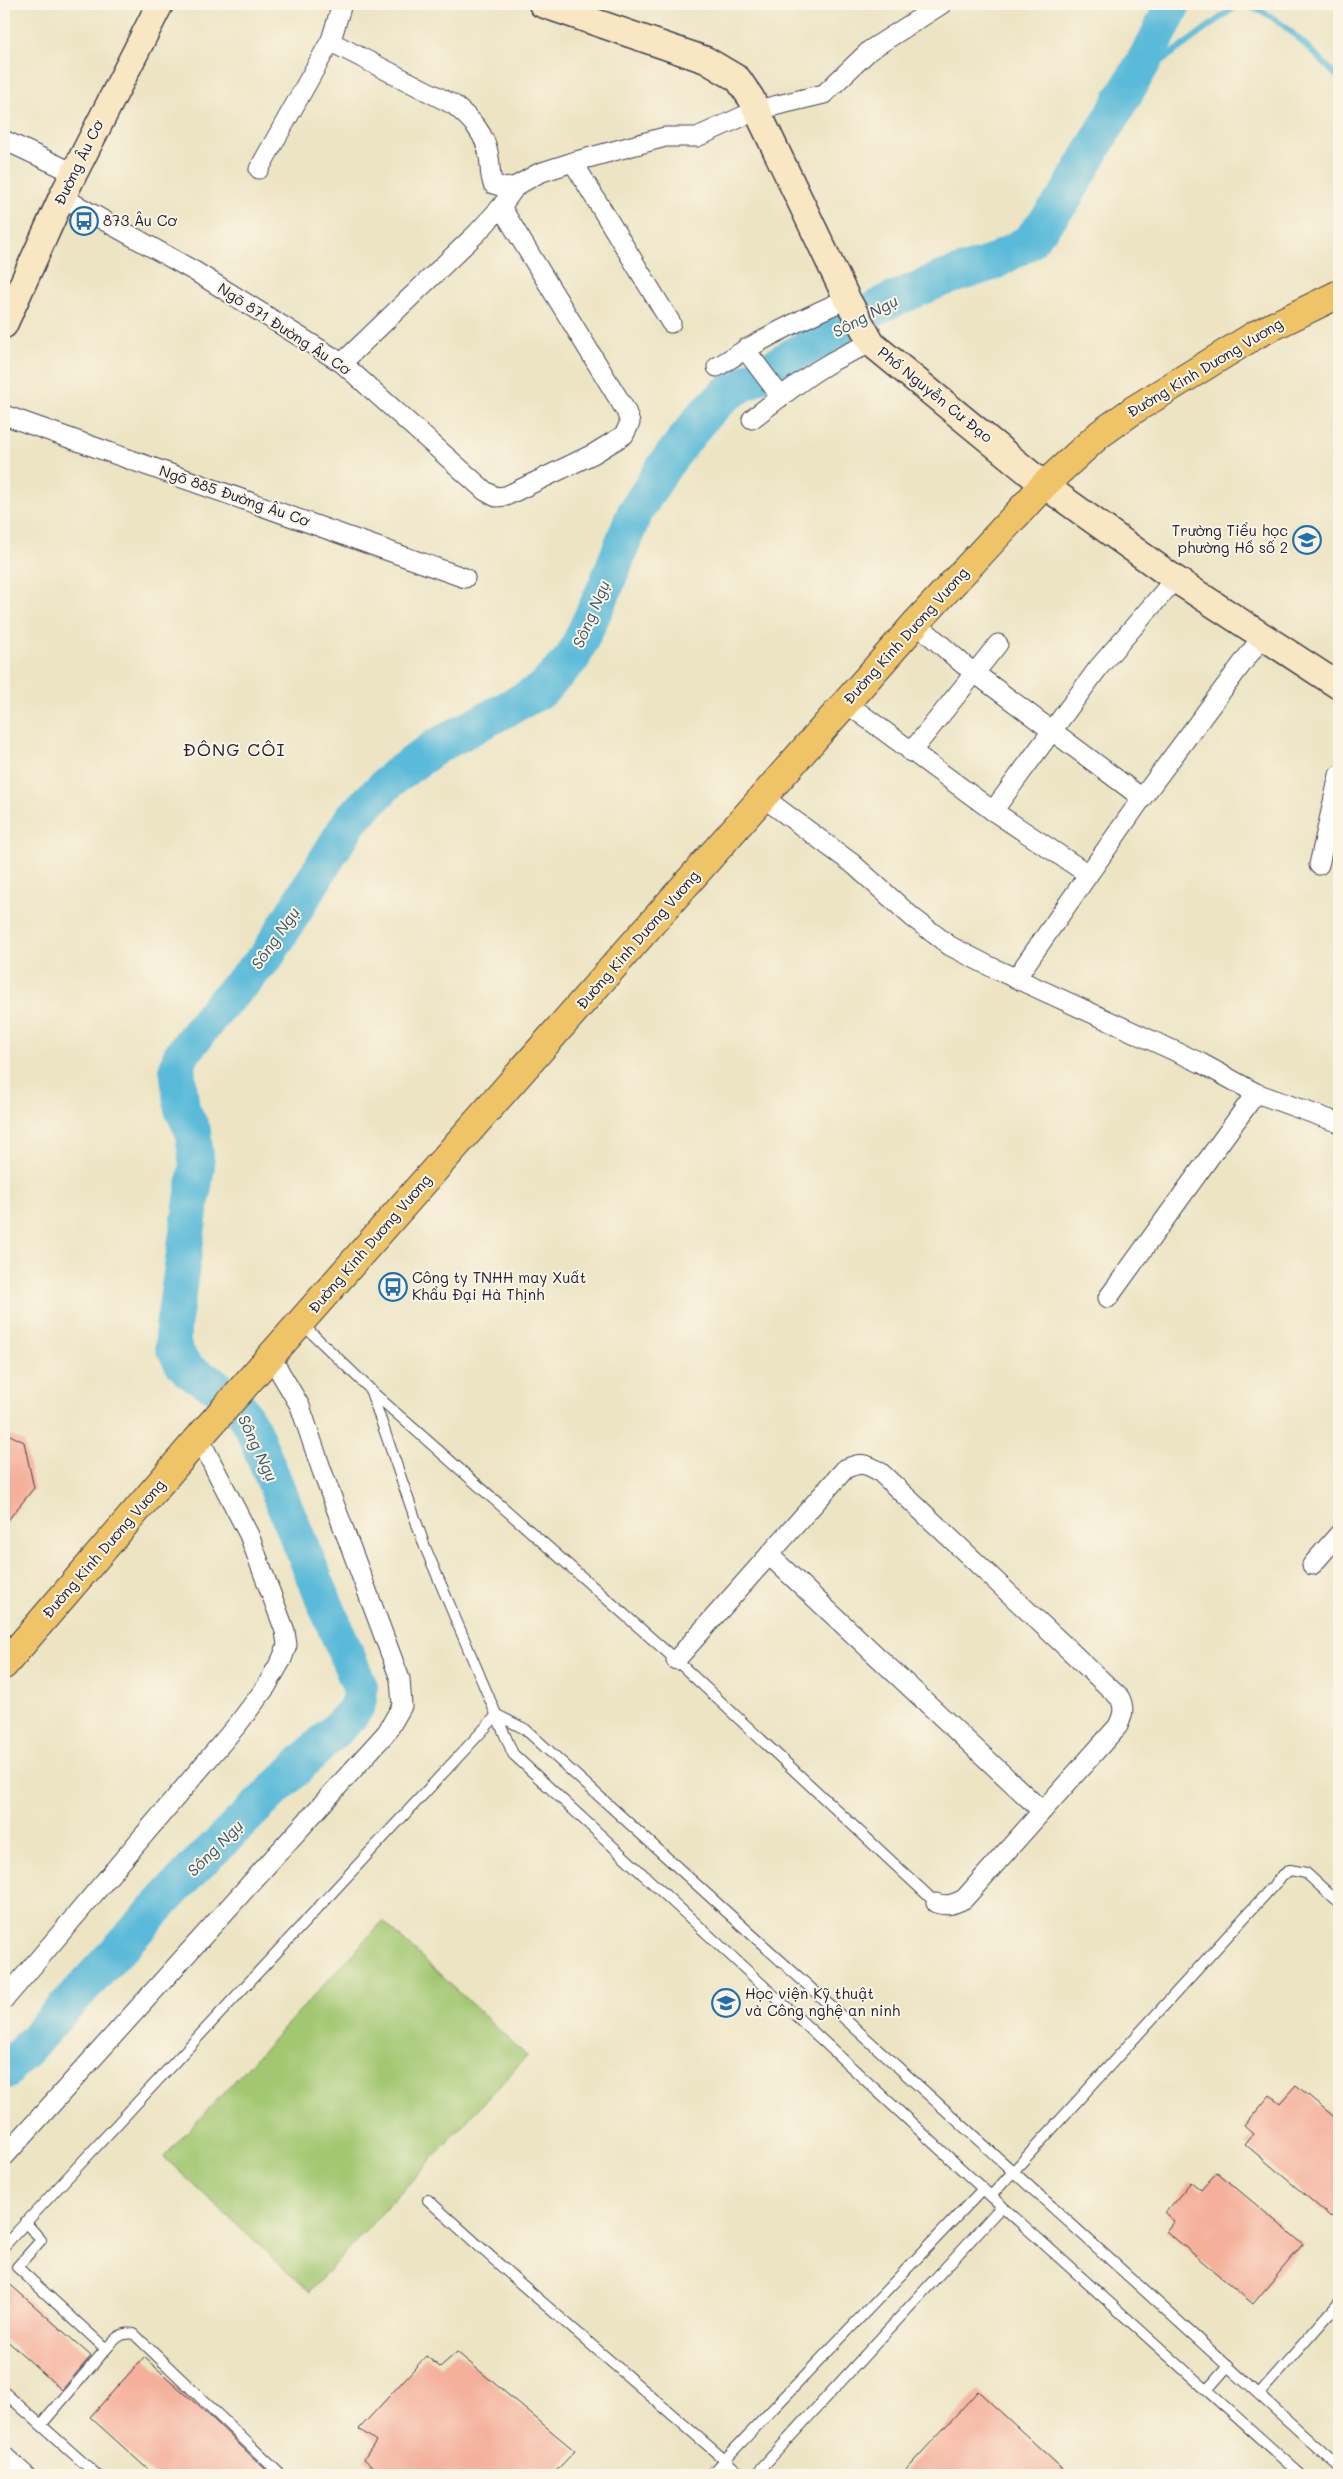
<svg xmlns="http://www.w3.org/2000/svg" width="1343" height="2479" font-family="Mali,sans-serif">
<rect width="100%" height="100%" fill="#fcf5e5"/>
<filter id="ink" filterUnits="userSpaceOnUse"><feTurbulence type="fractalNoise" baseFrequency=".02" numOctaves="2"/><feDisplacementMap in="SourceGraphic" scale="10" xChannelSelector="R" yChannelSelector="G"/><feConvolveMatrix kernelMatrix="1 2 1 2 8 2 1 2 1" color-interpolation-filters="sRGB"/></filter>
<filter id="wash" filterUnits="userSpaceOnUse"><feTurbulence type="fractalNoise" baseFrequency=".0096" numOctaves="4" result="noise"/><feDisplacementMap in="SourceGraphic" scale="20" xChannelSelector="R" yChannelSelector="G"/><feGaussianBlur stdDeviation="1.12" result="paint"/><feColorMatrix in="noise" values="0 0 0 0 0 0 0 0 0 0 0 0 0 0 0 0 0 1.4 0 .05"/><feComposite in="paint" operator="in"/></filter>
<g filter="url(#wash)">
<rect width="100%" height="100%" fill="#ece4c3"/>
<!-- green -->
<polygon fill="#a2c771" stroke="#627456" points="383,1921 527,2056 309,2292 164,2157"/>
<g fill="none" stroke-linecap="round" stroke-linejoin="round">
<!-- stream -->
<path stroke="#5abad9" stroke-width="6" d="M1131,84L1239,4C1277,9 1312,53 1339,78"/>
<!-- river -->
<path stroke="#5abad9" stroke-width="36" d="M4,2073L193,1869L346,1720C357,1709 360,1702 360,1687L252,1428L238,1405L216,1386L189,1371L181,1361L173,1347V1327L197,1166L193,1131L182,1109L177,1068L181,1055L216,1010L266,957L352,818L395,776L437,746L542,690L573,657L605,588L634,514L665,465L703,416L726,394L883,304L939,280L992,263L1029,242L1064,199L1155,42L1173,4"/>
</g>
<g id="blocks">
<!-- building -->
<g fill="#f4b09b">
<polygon points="4,1432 24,1442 34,1488 4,1525"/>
<polygon points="1296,2085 1339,2121 1339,2208 1331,2217 1245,2144 1253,2134 1244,2126 1270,2095 1280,2103"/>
<polygon points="1217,2172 1303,2244 1253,2304 1166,2231 1174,2221 1165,2213 1191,2182 1201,2190"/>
<polygon points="4,2279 91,2356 62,2390 4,2338"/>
<polygon points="457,2352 575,2451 552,2475 382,2475 364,2459 376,2441 359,2429 426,2356 440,2367"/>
<polygon points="144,2357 213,2419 271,2475 154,2475 90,2417"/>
<polygon points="978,2391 1069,2475 901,2475"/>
</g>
</g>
</g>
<g filter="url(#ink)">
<use href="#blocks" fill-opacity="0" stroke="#403f4f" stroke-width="1"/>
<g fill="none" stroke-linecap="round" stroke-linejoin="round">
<defs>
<g id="lane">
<polyline points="301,1323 370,1389 425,1547 513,1754 983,2189 1301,2475"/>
<polyline points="370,1390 676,1660 936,1903"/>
<polyline points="991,2196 1283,1875 1290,1870 1306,1873 1339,1903"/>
<polyline points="428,2200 520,2283 742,2475"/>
<polyline points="25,2222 41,2240 17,2267 106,2349 41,2425"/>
<polyline points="4,2246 497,1715 525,1729 1339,2467"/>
<path d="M106,2349C114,2340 121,2331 134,2334L281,2475"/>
<polyline points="1207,2390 1228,2366"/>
<polyline points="4,2392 97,2475"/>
<polyline points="1259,2394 1339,2303"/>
<polyline points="710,2475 983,2189"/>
<polyline points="755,2475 1002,2206"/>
</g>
<g id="street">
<path d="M342,4L331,40L335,44L454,105C471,119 486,134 489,157C491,167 489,174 493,184L506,188L516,186"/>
<polyline points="4,140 74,173"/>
<polyline points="573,162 671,323"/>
<polyline points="259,169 331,40"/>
<polyline points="62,197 196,272 342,363 485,491 496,497 506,496 593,454 624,435 630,423 626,411 501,207"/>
<polyline points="745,349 781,397"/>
<polyline points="342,363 477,233 501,207 516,186 539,173 573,162 665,137 697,137 757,110 824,94 870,50 942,4"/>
<path d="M717,367C759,340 801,319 847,299"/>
<polyline points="4,415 465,578"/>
<path d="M752,419C790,390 826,358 872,344"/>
<polyline points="916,623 964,665 1142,798"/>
<polyline points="846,703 993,811 1099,667 1175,579"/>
<polyline points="911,752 998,644"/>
<polyline points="764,798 853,864 912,917 950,946 993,968 1201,1063 1256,1093 1339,1123"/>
<polyline points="993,811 1088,874"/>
<polyline points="1319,865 1339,775"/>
<polyline points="1016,978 1142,798 1262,637"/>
<polyline points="1108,1298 1256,1093"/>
<polyline points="769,1555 1042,1811"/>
<polyline points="1312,1565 1339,1534"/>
<path d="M676,1660L845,1469C859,1462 866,1463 880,1472L1120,1698C1125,1709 1123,1715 1118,1726L964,1899C954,1904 947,1907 936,1903"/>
<polyline points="4,2000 238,1724 266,1687 282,1659 287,1645 285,1631 249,1535 199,1438"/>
<polyline points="4,2157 387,1732 402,1706 400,1679 322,1471 300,1406 271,1357"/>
<polyline points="4,2456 25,2475"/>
</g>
<g id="secondary">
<polyline points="542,4 706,60 738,79 751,98 847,299 872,344 1044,485 1175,579 1339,686"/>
<polyline points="4,325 62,197 160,4"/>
</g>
<polyline id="highway" points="4,1665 203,1433 916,623 1044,485 1100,434 1135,409 1257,334 1339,294"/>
</defs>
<!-- lane casing -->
<use href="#lane" stroke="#403f4f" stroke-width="12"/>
<!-- street casing -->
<use href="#street" stroke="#403f4f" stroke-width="21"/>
<!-- secondary casing -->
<use href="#secondary" stroke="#403f4f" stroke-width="29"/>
<!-- highway casing -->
<use href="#highway" stroke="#403f4f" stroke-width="30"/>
<!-- lane -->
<use href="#lane" stroke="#fff" stroke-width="10"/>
<!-- street -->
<use href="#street" stroke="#fff" stroke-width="19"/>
<!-- secondary -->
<use href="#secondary" stroke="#f9e7c3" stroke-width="26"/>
<!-- highway -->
<use href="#highway" stroke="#efc469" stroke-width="28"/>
</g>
</g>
<!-- icons -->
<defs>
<symbol id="bus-ring" viewBox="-11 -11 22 22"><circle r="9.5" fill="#fcf5e5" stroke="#1f6fb2" stroke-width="1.5"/><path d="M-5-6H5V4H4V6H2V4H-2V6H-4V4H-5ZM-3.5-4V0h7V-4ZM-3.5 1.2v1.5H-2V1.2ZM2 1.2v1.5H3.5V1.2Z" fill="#1f6fb2"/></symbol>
<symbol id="school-ring" viewBox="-11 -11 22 22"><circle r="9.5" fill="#fcf5e5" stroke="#1f6fb2" stroke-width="1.5"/><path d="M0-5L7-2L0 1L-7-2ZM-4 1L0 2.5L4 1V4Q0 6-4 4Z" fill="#1f6fb2"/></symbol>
<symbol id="university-ring" viewBox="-11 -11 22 22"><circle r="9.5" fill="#fcf5e5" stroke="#1f6fb2" stroke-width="1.5"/><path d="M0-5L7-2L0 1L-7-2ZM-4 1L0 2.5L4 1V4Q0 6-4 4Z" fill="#1f6fb2"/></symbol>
</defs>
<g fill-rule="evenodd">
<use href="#bus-ring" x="68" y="205" width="32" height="32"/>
<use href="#school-ring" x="1291" y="524" width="32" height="32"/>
<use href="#bus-ring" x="377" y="1271" width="32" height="32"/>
<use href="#university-ring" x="710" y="1987" width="32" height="32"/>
</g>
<g text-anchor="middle" stroke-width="4" stroke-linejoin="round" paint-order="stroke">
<!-- street labels -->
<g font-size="15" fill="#22223b" stroke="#fcf5e5">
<text transform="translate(79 163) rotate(-64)" y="5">Đường Âu Cơ</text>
<text transform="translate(284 329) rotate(33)" y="5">Ngõ 871 Đường Âu Cơ</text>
<text transform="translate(1205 368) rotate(-31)" y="5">Đường Kinh Dương Vương</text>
<text transform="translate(935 395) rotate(39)" y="5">Phố Nguyễn Cư Đạo</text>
<text transform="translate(234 496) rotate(19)" y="5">Ngõ 885 Đường Âu Cơ</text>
<text transform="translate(906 636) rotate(-48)" y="5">Đường Kinh Dương Vương</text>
<text transform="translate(638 940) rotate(-49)" y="5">Đường Kinh Dương Vương</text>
<text transform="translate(370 1244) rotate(-49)" y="5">Đường Kinh Dương Vương</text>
<text transform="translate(104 1549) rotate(-49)" y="5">Đường Kinh Dương Vương</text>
</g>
<!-- poi labels -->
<g font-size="15" fill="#22223b" stroke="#fcf5e5" text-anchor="start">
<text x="103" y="226">873 Âu Cơ</text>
<text x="1288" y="536" text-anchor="end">Trường Tiểu học<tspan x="1288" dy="17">phường Hồ số 2</tspan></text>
<text x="412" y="1283">Công ty TNHH may Xuất<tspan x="412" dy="17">Khẩu Đại Hà Thịnh</tspan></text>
<text x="745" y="1999">Học viện Kỹ thuật<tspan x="745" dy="17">và Công nghệ an ninh</tspan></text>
</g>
<!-- water labels -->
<g font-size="16" font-style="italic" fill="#365772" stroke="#fcf5e5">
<text transform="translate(865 316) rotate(-28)" y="6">Sông Ngụ</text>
<text transform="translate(591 614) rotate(-67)" y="6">Sông Ngụ</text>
<text transform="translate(275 938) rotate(-55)" y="6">Sông Ngụ</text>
<text transform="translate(258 1448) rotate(65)" y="6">Sông Ngụ</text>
<text transform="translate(215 1848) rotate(-45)" y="6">Sông Ngụ</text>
</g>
<!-- quarter labels -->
<g font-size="18" letter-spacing="1" fill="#22223b" stroke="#fcf5e5">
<text x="234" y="756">ĐÔNG CÔI</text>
</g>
</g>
<!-- margin -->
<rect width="1343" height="2479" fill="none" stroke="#fcf5e5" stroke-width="20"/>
</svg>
